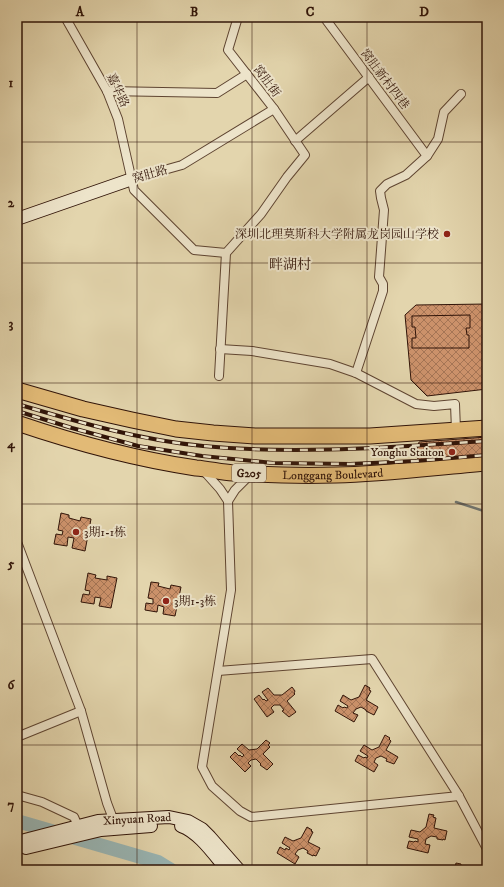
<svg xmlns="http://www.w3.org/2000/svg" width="504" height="887" font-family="'IM FELL DW Pica','Noto Serif SC',serif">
<defs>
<pattern id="building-cross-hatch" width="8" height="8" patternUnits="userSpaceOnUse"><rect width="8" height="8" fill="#cb916a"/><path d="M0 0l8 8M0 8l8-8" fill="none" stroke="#a57555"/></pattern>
</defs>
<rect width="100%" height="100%" fill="#e3d5ad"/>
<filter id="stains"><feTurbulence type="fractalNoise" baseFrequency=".005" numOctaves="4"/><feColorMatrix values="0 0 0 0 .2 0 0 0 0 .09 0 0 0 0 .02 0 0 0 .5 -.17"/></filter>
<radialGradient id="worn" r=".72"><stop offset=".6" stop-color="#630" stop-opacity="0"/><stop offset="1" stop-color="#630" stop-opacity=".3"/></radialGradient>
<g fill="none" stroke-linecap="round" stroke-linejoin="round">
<!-- stream -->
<polyline stroke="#6f7570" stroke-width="2.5" points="456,502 487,512"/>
<!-- river -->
<polyline stroke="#99b6b5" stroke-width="14" points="17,821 158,862 171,870"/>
</g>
<!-- building -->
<g fill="url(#building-cross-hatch)" stroke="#311408">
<polygon points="487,304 487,389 427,396 411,380 405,315 416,305"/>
<polygon points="470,315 470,328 466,328 467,335 469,335 469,348 412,348 412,338 416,338 415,327 412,327 412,316"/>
<polygon points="487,437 487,459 420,464 416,454 419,442"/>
<polygon points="61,513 69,515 69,518 80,521 81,517 91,519 85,551 72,548 74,538 68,537 67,546 54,544 56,534 62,535 63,531 58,530"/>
<polygon points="88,573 96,575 95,578 107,580 107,576 117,578 111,608 99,606 101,598 95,597 94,604 81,602 83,594 89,595 90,591 85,590"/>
<polygon points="151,582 159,583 158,586 170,589 171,585 181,587 175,616 163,614 164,607 158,605 157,612 145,610 146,603 153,604 153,599 148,598"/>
<polygon points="365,685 370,688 369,690 371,691 366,700 378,707 374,715 366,711 366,710 361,707 356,709 353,713 358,715 354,722 335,711 338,705 343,708 344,707 347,708 348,706 340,701 343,695 351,700 359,697"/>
<polygon points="292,687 295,691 294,693 295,694 287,701 296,712 289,717 282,711 284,710 280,705 274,705 271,708 274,712 267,717 254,699 259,695 263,700 264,699 266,701 268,700 262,692 268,688 274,695 282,695"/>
<polygon points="385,735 390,738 389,739 391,741 386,750 398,757 394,764 386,761 387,759 381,756 376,758 374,762 378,765 374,772 355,761 358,755 364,758 365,757 367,758 368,756 360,751 364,745 372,750 379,747"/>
<polygon points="266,740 270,743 268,745 270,747 263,754 273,764 267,770 260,765 261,764 256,759 251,760 248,763 251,766 245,772 230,757 235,752 239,756 240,755 242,757 244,755 237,749 242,744 249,750 257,749"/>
<polygon points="429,814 434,815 433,817 436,818 434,828 447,831 445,840 443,839 443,840 437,839 437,837 431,836 426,839 425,844 430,845 428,853 407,848 409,841 414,842 415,841 418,842 418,839 409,837 411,830 420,832 426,827"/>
<polygon points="307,827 312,830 311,831 313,832 308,842 320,848 316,856 313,855 313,856 307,853 308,851 303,848 298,850 295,854 299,857 295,864 277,853 280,847 285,850 286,848 289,850 290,848 282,843 285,837 293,841 301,838"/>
<polygon points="456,863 461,864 461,866 463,866 462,870 454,870"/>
</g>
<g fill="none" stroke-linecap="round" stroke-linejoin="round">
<defs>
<g id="street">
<polyline points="65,17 107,91 118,119 134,190 194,250 226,253"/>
<polyline points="324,17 427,156"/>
<polyline points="107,91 217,93 247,74"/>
<polyline points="295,141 369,77"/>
<polyline points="132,179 182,165 274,109"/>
<polyline points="220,349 252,351 330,364 356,373 416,404 434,406 455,404 456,430"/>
<polyline points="356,373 383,291 383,284 379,277 384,210 381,198 380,191 387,184 406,175 427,156 438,139 444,112 461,94"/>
<polyline points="219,376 226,253 261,214 287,177 305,155 274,109 228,50 238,17"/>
<polyline points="203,470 220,489 228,501 235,490 251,474"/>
<polyline points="228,501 231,590 202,767 212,786 240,811 251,817 459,796"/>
<polyline points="17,542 81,711 107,803 115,824"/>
<polyline points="218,671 372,659 459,796 487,849"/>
<polyline points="17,737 81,711"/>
<polyline points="17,795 42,802 74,817 78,826"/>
</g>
<g id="secondary">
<polyline points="17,219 132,179"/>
<path d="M181,826C199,832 215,856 227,870"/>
<path id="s1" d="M17,842L98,821L169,817L188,821L202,829L210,837L239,870"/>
<polyline points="26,848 101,830 151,826"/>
</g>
<g id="highway">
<polyline points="17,390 83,409 132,420 176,429 213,433 255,436 370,436 487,428"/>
<path id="s2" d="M17,423C76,443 135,459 196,468C208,469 221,472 233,473C267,475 302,476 336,475C386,474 437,467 487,463"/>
</g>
</defs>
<!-- street casing -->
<use href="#street" stroke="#5e4431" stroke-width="10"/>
<!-- secondary casing -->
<use href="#secondary" stroke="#311408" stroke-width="14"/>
<!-- highway casing -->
<use href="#highway" stroke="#311408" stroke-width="17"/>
<!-- street -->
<use href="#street" stroke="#ede4ca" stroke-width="8"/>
<!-- secondary -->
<use href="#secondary" stroke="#ede4ca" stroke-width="12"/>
<!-- highway -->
<use href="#highway" stroke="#e2ba76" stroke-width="15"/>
<defs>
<g id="rail">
<path d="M17,404C78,422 139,440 203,446C298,455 392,447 487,441"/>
<polyline points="17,411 72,428 138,446 202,456 273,463 350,464 416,461 487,455"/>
</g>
</defs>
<!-- rail casing -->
<use href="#rail" stroke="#311408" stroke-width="4"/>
<!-- rail -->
<use href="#rail" stroke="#ede4ca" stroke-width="2.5" stroke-dasharray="8" stroke-linecap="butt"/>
</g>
<!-- grid -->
<path fill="none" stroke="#311408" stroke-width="1" stroke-opacity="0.55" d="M137,17V870M252,17V870M367,17V870M17,142H487M17,263H487M17,383H487M17,504H487M17,624H487M17,745H487"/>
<!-- markers -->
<g fill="#8f2418" stroke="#ede4ca" stroke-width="1.5">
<circle cx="447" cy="234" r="4"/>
<circle cx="452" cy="452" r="4"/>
<circle cx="76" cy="532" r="4"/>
<circle cx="166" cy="601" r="4"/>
</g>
<g text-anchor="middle" stroke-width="4" stroke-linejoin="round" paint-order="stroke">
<!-- shield labels -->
<rect fill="#ede4ca" stroke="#695242" stroke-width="1" x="232" y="464" width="34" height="18" rx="3"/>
<g font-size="11" font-weight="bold" fill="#311408">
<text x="249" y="477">G205</text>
</g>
<!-- street labels -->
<g font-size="12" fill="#311408" stroke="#ede4ca">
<text transform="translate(385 79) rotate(53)" y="4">窝肚新村四巷</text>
<text transform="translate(267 81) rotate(53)" y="4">窝肚街</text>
<text transform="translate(118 90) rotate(65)" y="4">嘉华路</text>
<text transform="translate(150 174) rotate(-16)" y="4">窝肚路</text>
<text dy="4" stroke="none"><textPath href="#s2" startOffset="322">Longgang Boulevard</textPath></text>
<text dy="4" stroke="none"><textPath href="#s1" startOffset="123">Xinyuan Road</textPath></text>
</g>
<!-- poi labels -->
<g font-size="12" fill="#311408" stroke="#ede4ca" text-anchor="end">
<text x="439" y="238">深圳北理莫斯科大学附属龙岗园山学校</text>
<text x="444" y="456">Yonghu Staiton</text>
<text x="84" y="536" text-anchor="start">3期1-1栋</text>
<text x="174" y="605" text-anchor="start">3期1-3栋</text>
</g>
<!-- quarter labels -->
<g font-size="14" fill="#311408" stroke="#ede4ca">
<text x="290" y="269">畔湖村</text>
</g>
</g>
<!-- margin -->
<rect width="504" height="887" fill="none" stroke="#e3d5ad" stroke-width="44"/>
<rect x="22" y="22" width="460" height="843" fill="none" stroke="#311408" stroke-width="1.5"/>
<g font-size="13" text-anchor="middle" font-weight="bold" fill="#311408">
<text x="80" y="16">A</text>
<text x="194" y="16">B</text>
<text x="310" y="16">C</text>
<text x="424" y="16">D</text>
<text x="11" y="87">1</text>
<text x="11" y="207">2</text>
<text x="11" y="328">3</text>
<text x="11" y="448">4</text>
<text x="11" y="568">5</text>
<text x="11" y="689">6</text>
<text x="11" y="809">7</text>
</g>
<rect width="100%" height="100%" filter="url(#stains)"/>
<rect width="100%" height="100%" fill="url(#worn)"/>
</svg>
